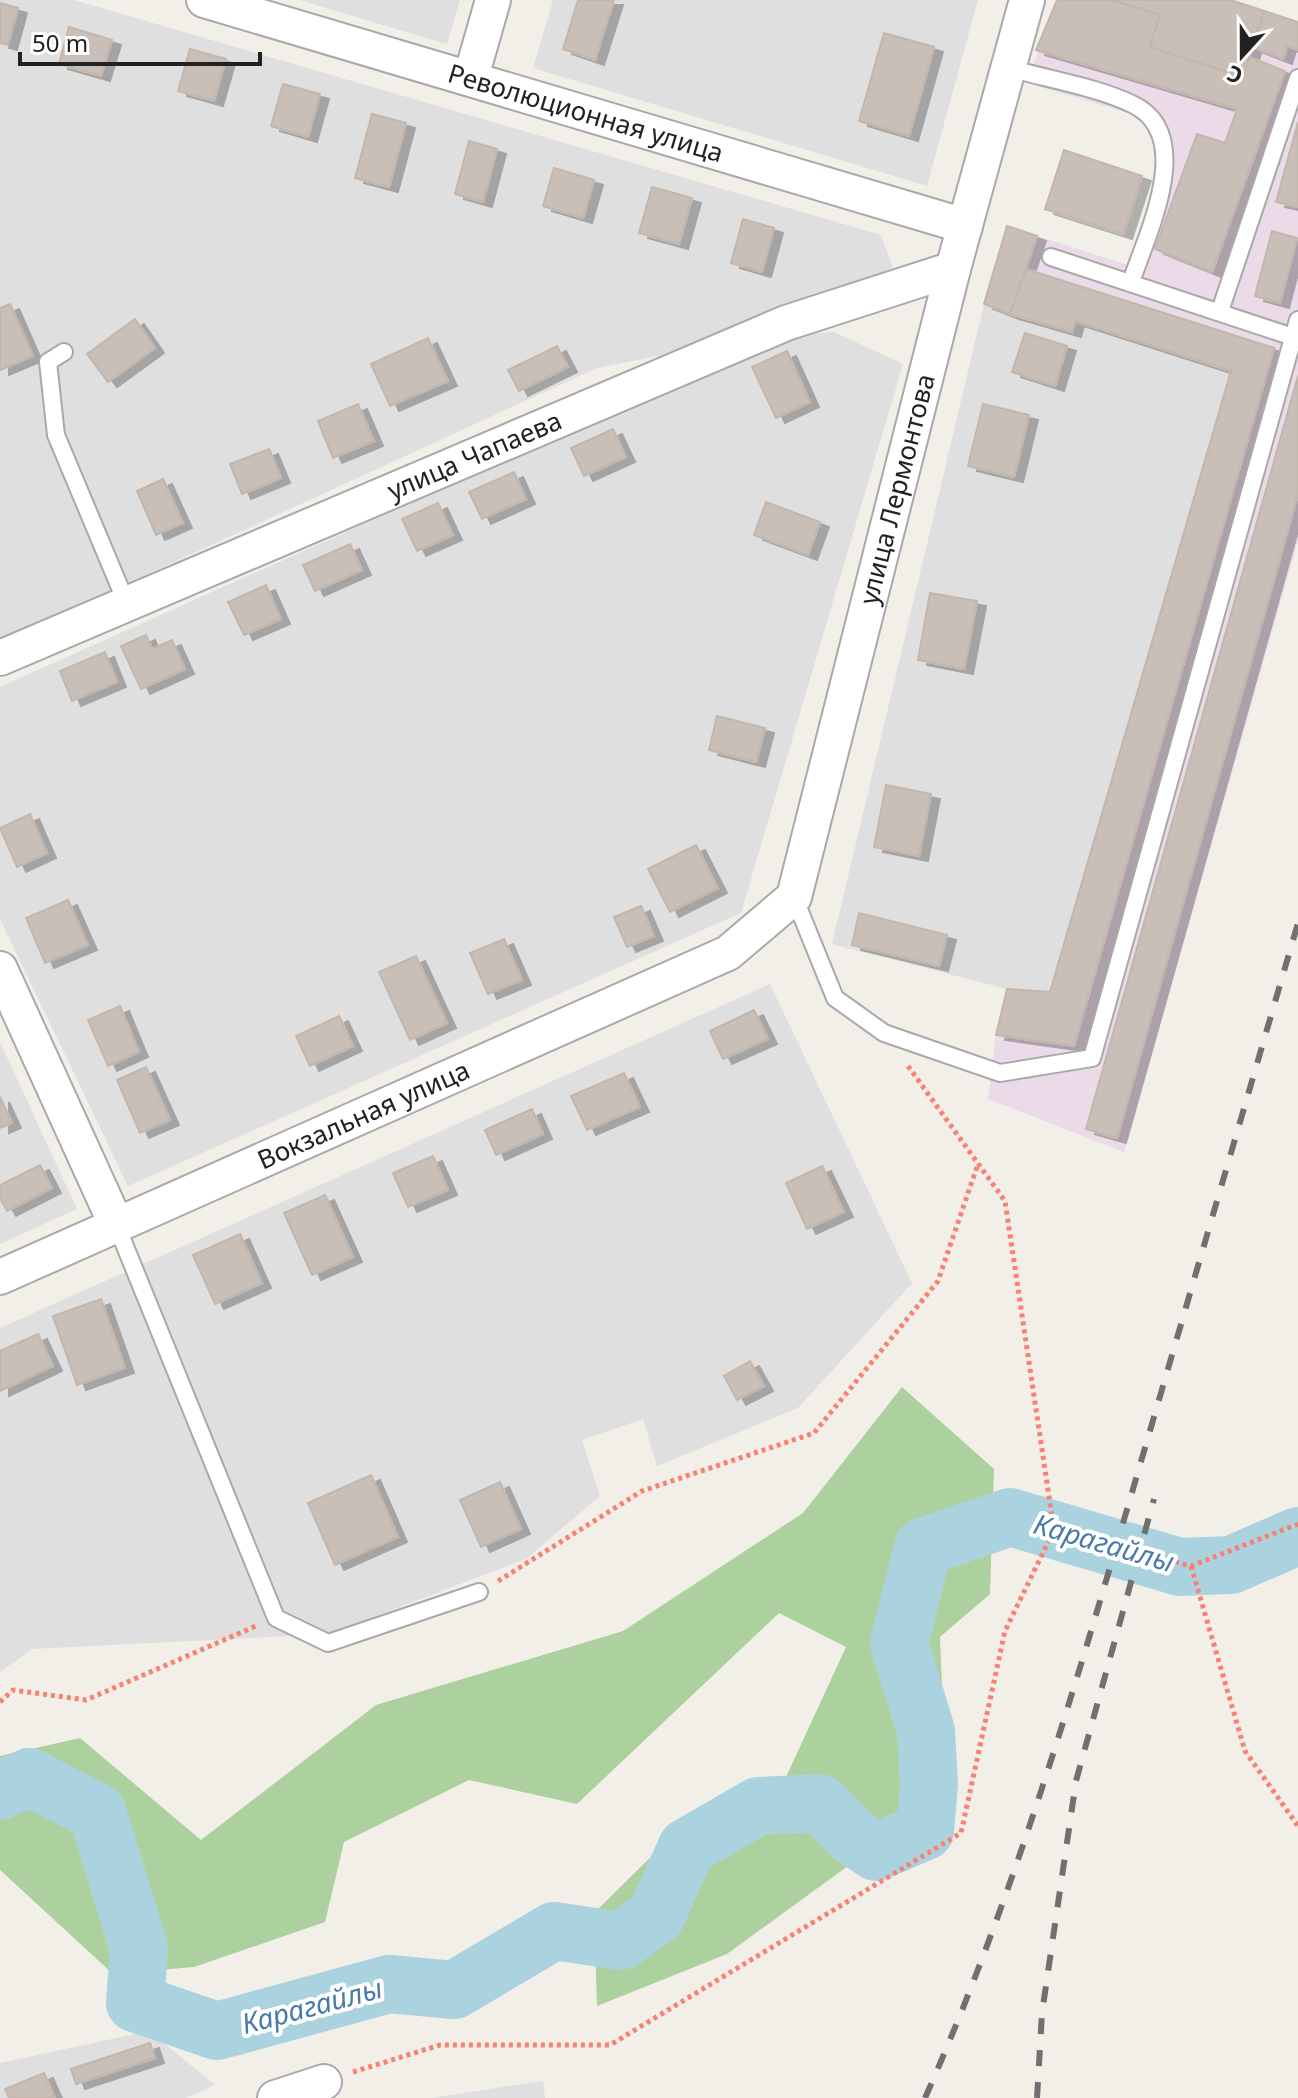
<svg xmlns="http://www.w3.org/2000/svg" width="1298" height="2098" font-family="'Noto Sans',sans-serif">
<defs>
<filter id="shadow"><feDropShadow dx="9" dy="5" stdDeviation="0" flood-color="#0004"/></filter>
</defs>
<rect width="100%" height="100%" fill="#f2efe9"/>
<!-- residential -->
<g fill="#e0dfdf">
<polygon points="0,0 74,0 881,235 893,268 673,353 597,368 0,642"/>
<polygon points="299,0 460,0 447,44"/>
<polygon points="553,0 978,0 927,186 533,68"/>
<polygon points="984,304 1075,321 1231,371 1050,992 1007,989 832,944"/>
<polygon points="834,332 903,364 741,913 128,1186 0,919 0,687 786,335"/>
<polygon points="770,984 912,1283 798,1408 657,1466 643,1419 582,1440 600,1496 526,1559 329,1634 32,1649 0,1672 0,1328"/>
<polygon points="0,1042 77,1209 0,1244"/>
<polygon points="149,2031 215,2085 186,2098 0,2098 0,2063"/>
<polygon points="543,2081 545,2098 431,2098"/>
</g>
<!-- industrial -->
<polygon fill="#ebdbe8" points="1057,0 1112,0 1243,76 1264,11 1298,22 1298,541 1124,1152 988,1099 996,1035 1007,989 1050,992 1231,371 1075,321 1072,332 984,304 1007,226 1131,266 1156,192 1161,162 1152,129 1129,113 1027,83"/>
<!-- forest -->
<polygon fill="#add19e" points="902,1387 994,1469 990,1594 940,1637 947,1806 848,1866 727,1954 597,2006 594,1913 668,1840 786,1777 846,1647 779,1613 577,1804 469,1780 344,1842 325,1922 194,1967 113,1974 0,1870 0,1756 80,1738 201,1840 376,1705 623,1631 803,1513"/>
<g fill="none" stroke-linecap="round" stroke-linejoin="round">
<!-- river -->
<polyline stroke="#aad3df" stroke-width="58" points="0,1791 29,1777 97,1812 139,1949 135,2003 217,2031 389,1984 454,1990 554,1931 621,1941 656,1916 687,1847 758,1806 820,1803 854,1837 876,1852 925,1831 929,1783 926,1731 899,1643 923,1547 1010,1517 1180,1567 1231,1565 1298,1536"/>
</g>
<!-- building -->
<g fill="#c7bfb8" stroke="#c4b6ab" stroke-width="2" filter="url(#shadow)">
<polygon points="578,0 614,0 595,60 563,49"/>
<polygon points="1057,0 1112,0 1160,15 1150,47 1243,77 1249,57 1285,71 1212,272 1155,249 1197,134 1225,143 1237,109 1036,50"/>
<polygon points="1112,0 1231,0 1264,11 1243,77 1150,47 1160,15"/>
<polygon points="0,3 18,8 8,45 0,43"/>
<polygon points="1264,11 1298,22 1298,50 1287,46 1283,59 1252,47"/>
<polygon points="69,27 112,40 101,76 59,64"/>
<polygon points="884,33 934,47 909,136 859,121"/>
<polygon points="190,49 226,59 214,101 178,91"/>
<polygon points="283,84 320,94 308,137 271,126"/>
<polygon points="372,114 406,123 389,187 355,178"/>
<polygon points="1298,122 1298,207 1276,202"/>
<polygon points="469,141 497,149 483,202 455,194"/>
<polygon points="1064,150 1142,176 1123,234 1045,209"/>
<polygon points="554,168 594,180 583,218 543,206"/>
<polygon points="652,187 692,198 679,244 639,233"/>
<polygon points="743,219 774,228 762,272 731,263"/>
<polygon points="1007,226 1037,236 1010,314 984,304"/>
<polygon points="1272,231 1297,238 1280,303 1255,296"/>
<polygon points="1026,269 1274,348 1074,1046 996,1035 1007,989 1050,992 1231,371 1075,321 1072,332 1010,314"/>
<polygon points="10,304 33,356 0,370 0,308"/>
<polygon points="135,319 155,348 108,382 87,354"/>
<polygon points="1025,333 1067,346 1055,386 1012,372"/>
<polygon points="428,338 448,381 390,406 371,364"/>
<polygon points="557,346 568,367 519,391 508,370"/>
<polygon points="787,351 810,402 776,418 752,367"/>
<polygon points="1298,376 1298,494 1117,1138 1086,1129"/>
<polygon points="358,404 374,441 333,458 318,421"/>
<polygon points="983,404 1029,415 1014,477 968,466"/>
<polygon points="613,429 626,457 584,476 571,448"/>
<polygon points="269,449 281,478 242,494 230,464"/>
<polygon points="514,472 526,499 482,519 469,492"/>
<polygon points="163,479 183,523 156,535 137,491"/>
<polygon points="766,502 820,522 808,555 754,535"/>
<polygon points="438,503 453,535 417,551 402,519"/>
<polygon points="350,544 362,570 315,591 303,565"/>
<polygon points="266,585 281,619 244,635 228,602"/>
<polygon points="930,593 977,601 964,669 918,660"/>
<polygon points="146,635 152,649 172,640 185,669 141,689 121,646"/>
<polygon points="105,652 117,682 72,701 60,671"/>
<polygon points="717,716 765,728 756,762 709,750"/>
<polygon points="886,785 931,794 919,856 874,847"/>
<polygon points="30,814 47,853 17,867 0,828"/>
<polygon points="696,845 718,888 670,912 648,869"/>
<polygon points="68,900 88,945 45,963 26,918"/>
<polygon points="641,906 654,936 627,947 614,917"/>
<polygon points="859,913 947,935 939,966 852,945"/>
<polygon points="504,939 522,980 488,994 470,953"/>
<polygon points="416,956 447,1023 410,1040 379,972"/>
<polygon points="120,1006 139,1052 108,1066 88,1020"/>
<polygon points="754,1010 768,1039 723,1059 710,1031"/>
<polygon points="339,1016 353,1046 310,1066 296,1036"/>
<polygon points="146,1067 170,1120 140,1133 117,1080"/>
<polygon points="624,1073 640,1107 587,1130 571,1096"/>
<polygon points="0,1097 12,1123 0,1128"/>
<polygon points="532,1109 543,1134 496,1155 485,1130"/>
<polygon points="433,1156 448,1190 408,1207 393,1173"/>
<polygon points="40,1165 52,1188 7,1211 0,1198 0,1185"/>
<polygon points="822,1166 844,1212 807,1229 786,1183"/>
<polygon points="325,1195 353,1257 312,1275 284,1213"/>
<polygon points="240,1234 262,1283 215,1304 193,1255"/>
<polygon points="101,1299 125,1368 77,1385 53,1316"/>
<polygon points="38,1334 53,1366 0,1391 0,1351"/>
<polygon points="750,1361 764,1386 737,1400 724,1376"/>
<polygon points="371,1475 398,1537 335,1565 308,1503"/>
<polygon points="500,1482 521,1529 481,1547 460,1500"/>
<polygon points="150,2043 155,2058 76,2084 71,2069"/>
<polygon points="44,2073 55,2098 9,2098 5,2089"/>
</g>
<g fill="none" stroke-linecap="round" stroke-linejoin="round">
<defs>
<g id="service">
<path d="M1009,68C1047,79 1097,87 1132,104C1197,134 1147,234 1131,282"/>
<polyline points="1051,257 1293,337"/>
<polyline points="1220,311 1298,78"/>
<polyline points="64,352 48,362 56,435 126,602"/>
<polyline points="794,897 835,998 884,1033 1000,1073 1092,1058 1298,320"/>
<polyline points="116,1224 276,1618 328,1643 479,1592"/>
</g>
<g id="minor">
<path id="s1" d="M204,0L965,226"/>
<polyline points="471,77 493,0"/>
<path id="s2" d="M0,658L786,323L953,269"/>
<polyline points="0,969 116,1224"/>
<path id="s3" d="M0,1277L728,953L794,897L953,269L1027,0"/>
<polyline points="275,2098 324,2082"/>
</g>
</defs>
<!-- service casing -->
<use href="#service" stroke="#a9a9a9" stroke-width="20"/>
<!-- minor casing -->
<use href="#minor" stroke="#a9a9a9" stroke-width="38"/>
<!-- path -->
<g stroke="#fa8072" stroke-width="5" stroke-dasharray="4 4" stroke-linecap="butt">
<polyline points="908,1066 1005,1201 1054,1530 1191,1566 1298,1524"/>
<polyline points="1191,1566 1245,1751 1298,1826"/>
<polyline points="498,1581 642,1491 814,1433 938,1281 978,1164"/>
<polyline points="0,1702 13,1690 86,1700 256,1626"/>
<polyline points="353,2072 440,2045 610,2045 961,1833 1005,1631 1054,1530"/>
</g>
<!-- service -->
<use href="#service" stroke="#fff" stroke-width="16"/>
<!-- minor -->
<use href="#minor" stroke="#fff" stroke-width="34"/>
<!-- rail -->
<g stroke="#707070" stroke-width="6" stroke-dasharray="16 16" stroke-linecap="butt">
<path d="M925,2098C1012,1902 1073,1694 1133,1489C1188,1300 1243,1112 1298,923"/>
<polyline points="1037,2098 1042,2013 1076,1781 1154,1499"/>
</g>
</g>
<g text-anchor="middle" stroke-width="8" stroke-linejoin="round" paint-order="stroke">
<!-- street labels -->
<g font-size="26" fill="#222" stroke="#fff">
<text dy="9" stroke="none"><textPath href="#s1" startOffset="398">Революционная улица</textPath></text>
<text dy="9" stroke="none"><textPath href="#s2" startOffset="516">улица Чапаева</textPath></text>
<text dy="9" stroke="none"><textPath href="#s3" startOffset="1304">улица Лермонтова</textPath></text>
<text dy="9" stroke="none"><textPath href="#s3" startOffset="398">Вокзальная улица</textPath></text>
</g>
<!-- water labels -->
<g font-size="28" font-style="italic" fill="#4a7aab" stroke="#fff">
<text transform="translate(1104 1543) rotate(16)" y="10">Карагайлы</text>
<text transform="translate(312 2006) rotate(-15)" y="10">Карагайлы</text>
</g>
</g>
<!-- north arrow -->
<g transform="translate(1242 56) rotate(201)" stroke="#ffffff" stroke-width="6" paint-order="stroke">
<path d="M0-6L14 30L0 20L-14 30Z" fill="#222222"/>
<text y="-12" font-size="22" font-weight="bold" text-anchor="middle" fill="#222222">С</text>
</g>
<!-- scale -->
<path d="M20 52v12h240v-12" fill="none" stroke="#222222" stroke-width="4"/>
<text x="32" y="52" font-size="24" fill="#222222" stroke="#ffffff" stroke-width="6" paint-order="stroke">50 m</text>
</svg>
